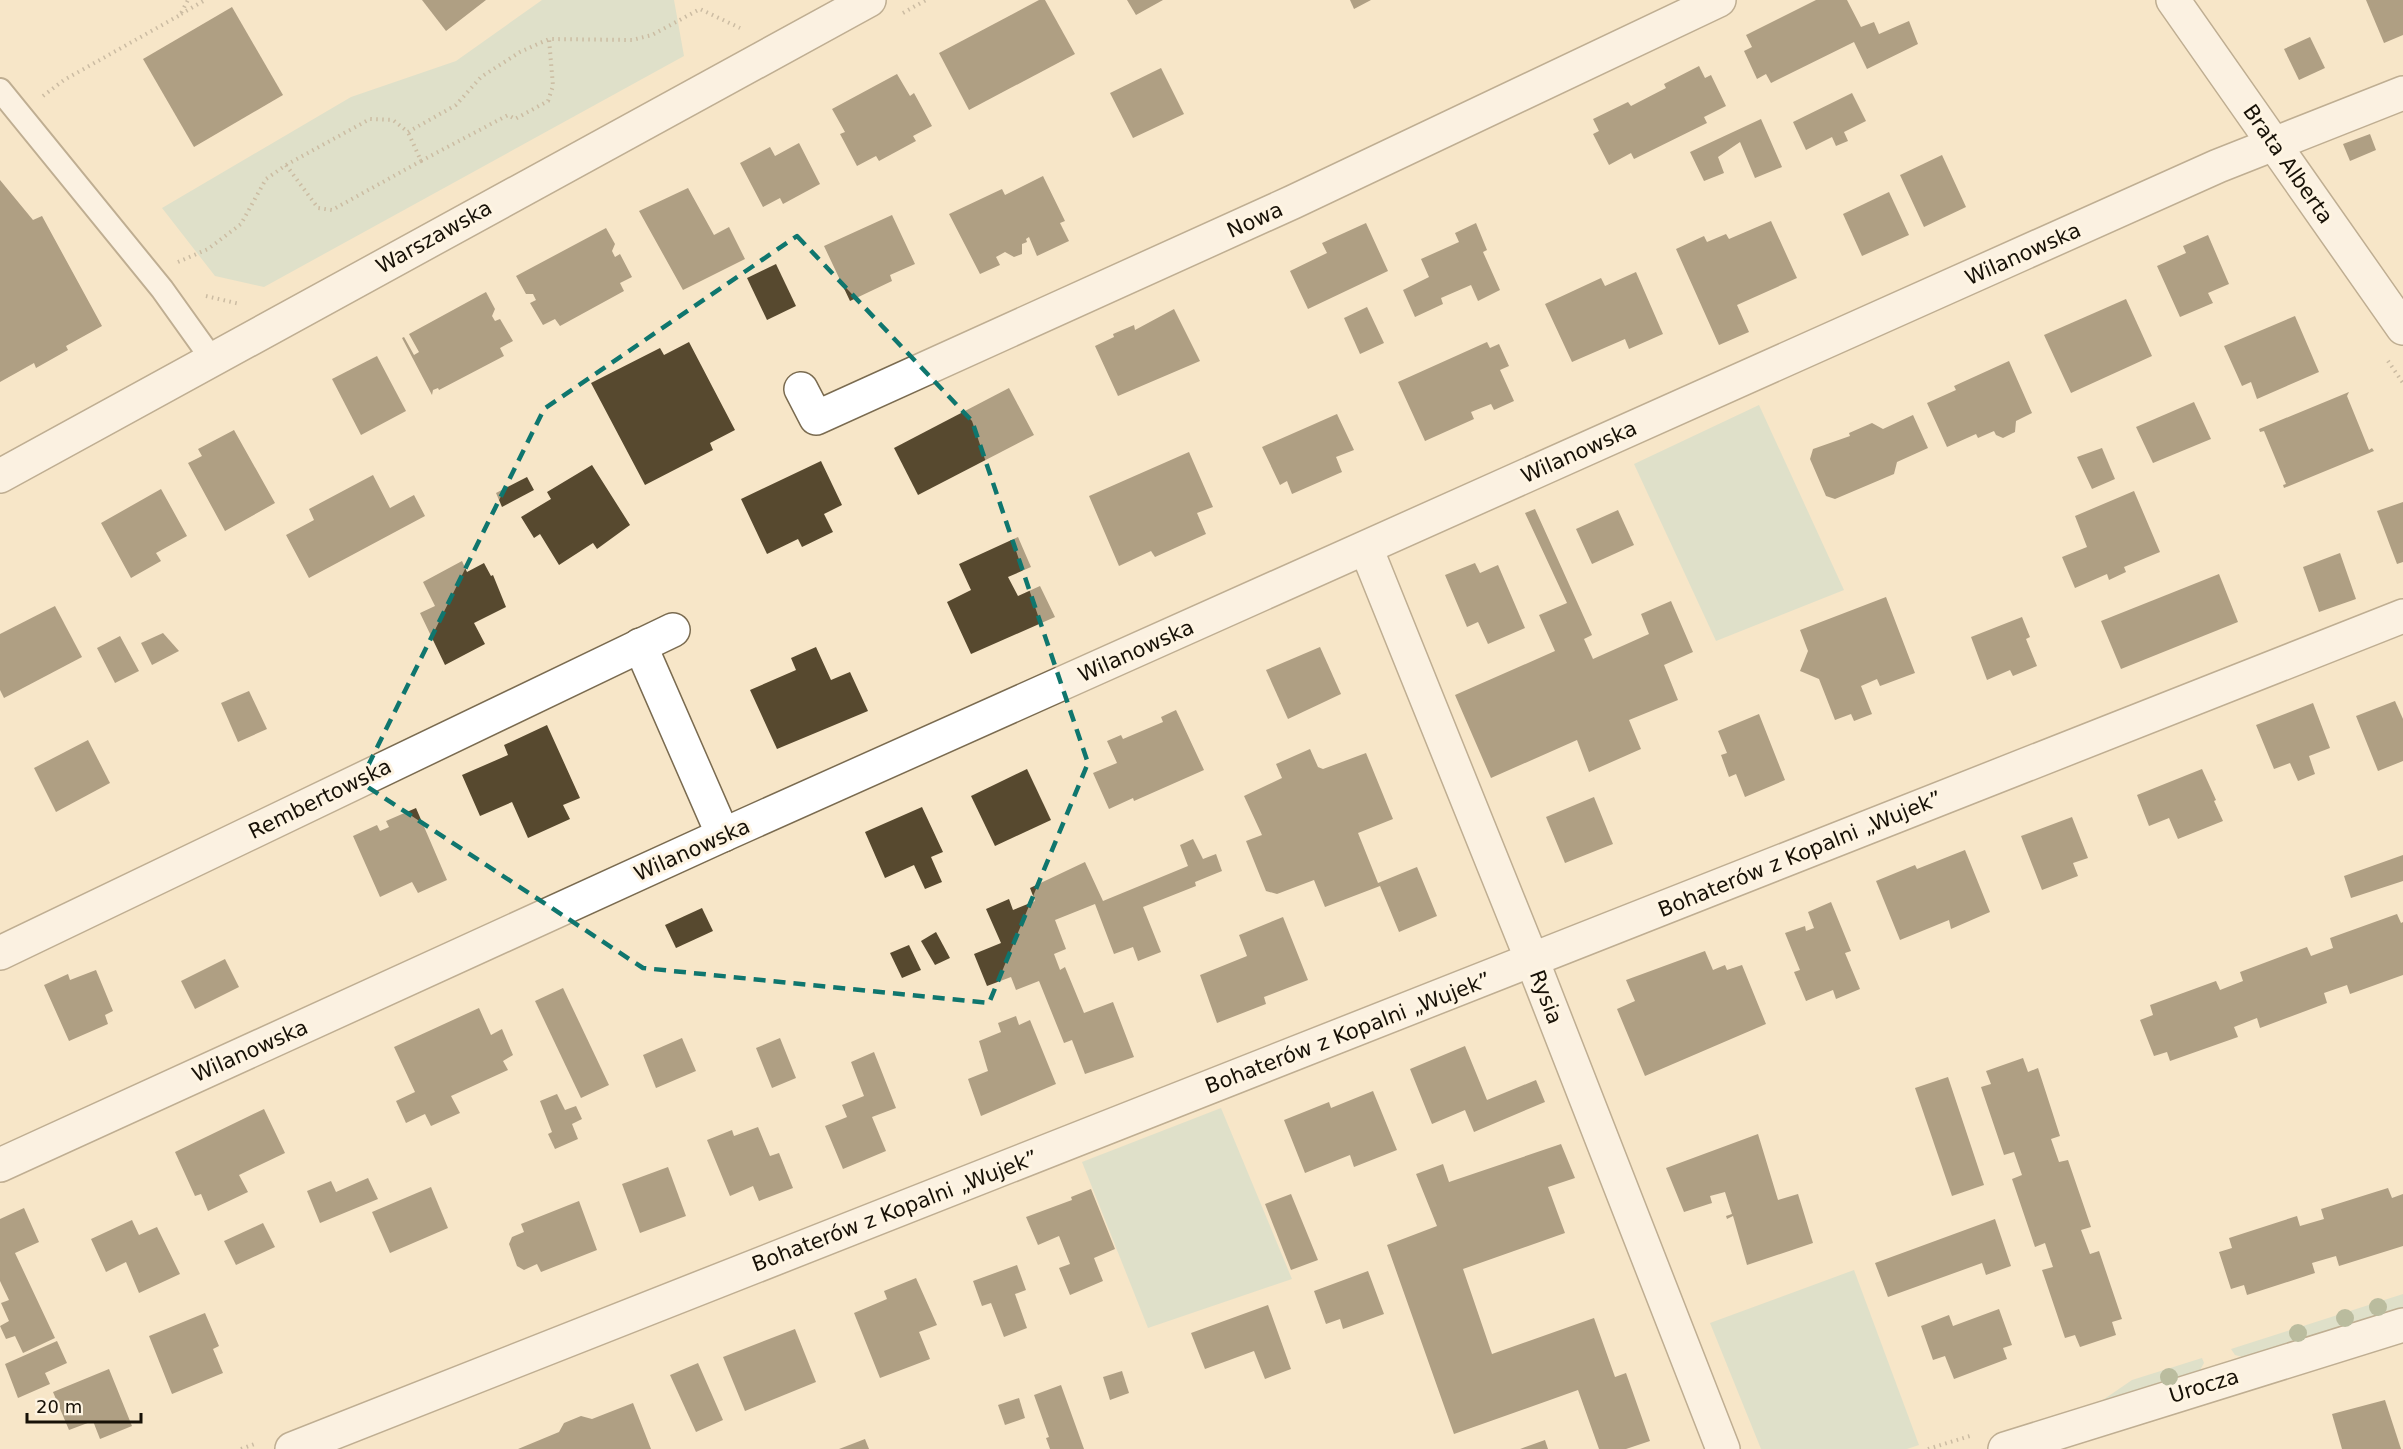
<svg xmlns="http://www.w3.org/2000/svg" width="2403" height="1449" font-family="'DejaVu Sans',sans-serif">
<rect width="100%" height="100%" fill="#f7e6c8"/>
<!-- green -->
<g fill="#c1dac9">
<polygon points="542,0 674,0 684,56 264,287 215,276 162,208 351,97 456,61"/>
<polygon points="1759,405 1844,590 1716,641 1634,464"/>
<polygon points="1221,1108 1292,1279 1148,1328 1082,1162"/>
<polygon points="1854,1270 1919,1445 1907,1449 1761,1449 1710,1323"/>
<polygon points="2403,1294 2403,1309 2246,1358 2235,1355 2231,1349"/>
<polygon points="2202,1358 2204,1363 2199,1372 2097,1404 2132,1380"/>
</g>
<!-- building -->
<g fill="#57492f">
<polygon points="422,0 486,0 446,31"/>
<polygon points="1039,0 1045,0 1075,54 969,110 939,53"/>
<polygon points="1127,0 1163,0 1136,15"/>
<polygon points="1350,0 1371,0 1354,9"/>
<polygon points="1816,0 1847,0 1861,27 1874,22 1879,34 1909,21 1918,44 1867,69 1854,42 1771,83 1766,74 1757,79 1744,51 1752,47 1746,35"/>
<polygon points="2366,0 2403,0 2403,35 2384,43"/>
<polygon points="232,7 283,95 194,147 143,59"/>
<polygon points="2310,37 2325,68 2299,80 2284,49"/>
<polygon points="1699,66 1705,78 1711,75 1726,106 1704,117 1707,123 1634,159 1631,153 1609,165 1593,134 1599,131 1593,119 1628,102 1631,106 1666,88 1664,84"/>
<polygon points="1161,68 1184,114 1133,138 1110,93"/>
<polygon points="897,74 910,96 914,93 932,126 913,136 916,141 879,161 876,156 857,166 840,134 845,132 832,109"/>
<polygon points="1852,93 1866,121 1844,132 1848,141 1836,146 1832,137 1806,150 1793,122"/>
<polygon points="1761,119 1782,167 1755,178 1740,142 1718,157 1724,173 1704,181 1690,152"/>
<polygon points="2370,134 2376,150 2350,161 2343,144"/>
<polygon points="799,143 820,184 783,204 780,198 763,207 740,163 770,147 775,156"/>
<polygon points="1942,155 1966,207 1924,227 1900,175"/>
<polygon points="1043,176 1065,221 1060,223 1069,241 1037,256 1029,237 1026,239 1027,242 1022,244 1022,254 1014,257 1005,252 996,257 1000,265 980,274 949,214 1002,189 1005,195"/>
<polygon points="0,180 33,220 42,216 102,326 66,346 68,350 36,368 34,363 0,382"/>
<polygon points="688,188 714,235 729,227 745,259 683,290 639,211"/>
<polygon points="1889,192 1909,235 1862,256 1843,214"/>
<polygon points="892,215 915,264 890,275 892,281 850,301 824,246"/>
<polygon points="1771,221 1797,278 1737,305 1749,332 1719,345 1676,249 1704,236 1707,242 1726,234 1729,239"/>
<polygon points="1366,223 1388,271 1308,309 1290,271 1327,253 1322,243"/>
<polygon points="1476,223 1487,250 1483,252 1500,290 1478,301 1471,285 1441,298 1443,304 1415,317 1403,290 1429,277 1421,259 1459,242 1455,233"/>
<polygon points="606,228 615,244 612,251 615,257 620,254 632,277 620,283 624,291 560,326 555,319 543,325 530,303 536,300 533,294 526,294 516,276"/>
<polygon points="2208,235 2229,284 2208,293 2213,303 2180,317 2157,266 2186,253 2183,246"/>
<polygon points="776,264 796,306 767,320 747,278"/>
<polygon points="1636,272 1663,334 1629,349 1625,339 1572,362 1545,304 1601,278 1605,286"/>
<polygon points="486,292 495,309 492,316 495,321 500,319 513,341 500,348 504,356 439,390 438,388 433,390 432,395 402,338 404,337 414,355 419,352 409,334"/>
<polygon points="2126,299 2152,356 2071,393 2044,335"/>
<polygon points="1367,307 1384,343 1360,354 1344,318"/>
<polygon points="1174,309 1200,361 1118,396 1095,346 1114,337 1113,334 1134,325 1135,330"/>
<polygon points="2295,316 2319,372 2257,399 2251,382 2242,386 2224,346"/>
<polygon points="689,342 735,430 710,443 713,450 645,485 591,383 660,348 664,355"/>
<polygon points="1487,342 1490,348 1499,344 1509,366 1500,370 1514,401 1494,410 1491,404 1471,412 1474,419 1425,441 1398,382"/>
<polygon points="377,356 406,411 361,435 332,379"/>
<polygon points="2009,361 2032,413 2016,421 2015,432 2003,438 1996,435 1994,431 1978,438 1976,434 1947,447 1927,403 1956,390 1954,386"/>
<polygon points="1009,388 1034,435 918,495 894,448"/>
<polygon points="2349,392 2347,396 2369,450 2372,448 2374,451 2284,488 2283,485 2286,484 2264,431 2260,432 2259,429"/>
<polygon points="2194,402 2211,439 2153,463 2136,427"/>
<polygon points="1337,414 1354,450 1336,457 1342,472 1292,494 1287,481 1280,485 1262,447"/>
<polygon points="1913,415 1928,448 1897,462 1894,474 1835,499 1826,496 1810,459 1813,449 1850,436 1849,433 1872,423 1883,429"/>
<polygon points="234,430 275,503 225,531 188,463 202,456 198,449"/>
<polygon points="2102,448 2115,479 2092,489 2077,457"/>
<polygon points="1189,452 1213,507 1197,513 1206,534 1155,557 1151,551 1119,566 1089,496"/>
<polygon points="821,461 842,505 824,514 833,532 802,547 798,539 767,554 741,499"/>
<polygon points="592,465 630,525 597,549 593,543 559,565 540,534 534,538 521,517 551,499 547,492"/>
<polygon points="373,475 390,508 414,495 425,516 309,578 286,535 314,520 309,509"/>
<polygon points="527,477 534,490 502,507 496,493"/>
<polygon points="161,489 187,536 156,553 161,561 131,578 101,523"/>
<polygon points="2134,491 2160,552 2124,567 2126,572 2109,580 2107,574 2075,588 2062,557 2087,547 2075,516"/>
<polygon points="2403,502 2403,562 2397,564 2377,511"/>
<polygon points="1535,509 1592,635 1584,639 1593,659 1649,634 1641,614 1671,601 1693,652 1664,665 1678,700 1629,720 1641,749 1589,772 1577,740 1491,778 1455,695 1555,651 1539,615 1567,603 1525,513"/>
<polygon points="1618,510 1634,545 1592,564 1576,529"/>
<polygon points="1018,537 1031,567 1008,577 1018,596 1040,586 1055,617 971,654 947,602 971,590 959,564"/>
<polygon points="2340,553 2356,599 2319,612 2303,567"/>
<polygon points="462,561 467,572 484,563 491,576 493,575 506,607 474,623 485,644 445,665 420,613 435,606 423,582"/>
<polygon points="1475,563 1480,573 1498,565 1525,628 1488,644 1478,622 1467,627 1445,575"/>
<polygon points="2219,574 2238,622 2121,669 2101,621"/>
<polygon points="1886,597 1915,673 1880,686 1877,679 1861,686 1872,714 1854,721 1851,714 1835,720 1819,679 1800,671 1808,651 1800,630"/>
<polygon points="55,606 82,657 4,698 0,690 0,634"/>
<polygon points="2022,617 2030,637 2026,639 2037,666 2013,676 2010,670 1987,680 1971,637"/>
<polygon points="163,633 179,651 152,665 141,643"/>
<polygon points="120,636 139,671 115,683 97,648"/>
<polygon points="816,647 831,680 850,672 868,711 777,749 750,690 796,670 791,658"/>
<polygon points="1320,647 1341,694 1288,719 1266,670"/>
<polygon points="249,691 267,729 238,742 221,703"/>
<polygon points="2395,701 2403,719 2403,761 2378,771 2356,716"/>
<polygon points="2313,703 2330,748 2309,756 2315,774 2298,781 2290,763 2274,769 2256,725"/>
<polygon points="1176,710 1204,770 1134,801 1133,798 1109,809 1093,773 1117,763 1107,741 1121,735 1123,739 1163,722 1161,717"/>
<polygon points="1759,714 1785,780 1745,797 1736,774 1729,777 1721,755 1727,753 1718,731"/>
<polygon points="547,725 580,798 563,805 570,819 528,838 512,802 480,816 462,775 508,755 504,745"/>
<polygon points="88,740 110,783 56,812 34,768"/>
<polygon points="1310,749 1318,767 1323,769 1366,753 1393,819 1358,833 1378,883 1417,867 1437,916 1399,932 1380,886 1325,907 1314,880 1277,894 1266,891 1246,841 1262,835 1244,796 1282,778 1276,764"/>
<polygon points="1027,769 1051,820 995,846 971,796"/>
<polygon points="2202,769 2216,800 2214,801 2223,821 2178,839 2169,818 2149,826 2137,795"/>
<polygon points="1594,797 1613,844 1565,863 1546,817"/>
<polygon points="922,807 943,852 931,857 942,882 925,889 914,865 885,878 865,832"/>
<polygon points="416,808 447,880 418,893 412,882 380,897 353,836 377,825 380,831 389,827 386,821"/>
<polygon points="2072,817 2088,858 2073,863 2078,876 2042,890 2021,836"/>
<polygon points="1193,839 1203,859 1216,854 1222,871 1195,882 1196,886 1143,907 1161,952 1138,961 1133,947 1114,954 1095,904 1055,920 1066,949 1054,954 1060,970 1065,967 1084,1013 1113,1002 1134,1057 1085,1074 1072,1040 1064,1043 1039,981 1016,990 1011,977 987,986 974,954 1001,943 986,909 1009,899 1013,910 1035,901 1030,888 1085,862 1103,901 1188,866 1180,845"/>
<polygon points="1965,850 1990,912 1951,929 1949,920 1900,940 1876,881 1915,865 1917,869"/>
<polygon points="2403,855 2403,881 2351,898 2344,876"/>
<polygon points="1831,902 1851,951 1845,953 1860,989 1836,999 1833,990 1806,1001 1794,972 1800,970 1785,933 1805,926 1806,931 1814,928 1808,912"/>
<polygon points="702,908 713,931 676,948 665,925"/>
<polygon points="2397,914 2401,923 2403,922 2403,975 2350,994 2347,985 2324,993 2327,1003 2260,1028 2257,1018 2234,1027 2238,1037 2170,1061 2167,1052 2154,1056 2140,1020 2153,1015 2150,1005 2216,981 2220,990 2243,981 2240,972 2307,947 2311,956 2333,948 2330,938"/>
<polygon points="1283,917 1308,980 1264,997 1266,1004 1217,1023 1200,975 1247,956 1239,935"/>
<polygon points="936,932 950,958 935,965 921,941"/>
<polygon points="909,945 921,970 902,978 890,953"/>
<polygon points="1705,951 1713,970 1725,965 1727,970 1742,965 1766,1024 1645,1076 1617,1009 1635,1001 1626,980"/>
<polygon points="225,959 239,987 195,1009 181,981"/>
<polygon points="96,970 113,1011 105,1015 108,1024 69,1041 44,985 68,974 70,980"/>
<polygon points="563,988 609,1085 581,1098 535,1001"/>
<polygon points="479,1008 491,1035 502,1029 513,1055 503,1061 508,1070 451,1096 460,1113 431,1126 425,1114 406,1123 396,1101 415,1092 394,1047"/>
<polygon points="1016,1016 1019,1025 1030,1020 1056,1084 981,1116 968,1079 988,1071 979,1041 1001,1032 998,1023"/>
<polygon points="682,1038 696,1071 656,1088 643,1055"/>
<polygon points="780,1038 796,1078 772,1088 756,1048"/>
<polygon points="1465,1046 1487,1100 1536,1080 1545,1102 1474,1132 1465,1110 1432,1124 1410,1069"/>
<polygon points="874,1052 896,1108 872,1117 886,1151 843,1169 825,1126 847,1117 842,1105 864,1096 851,1062"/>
<polygon points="2023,1058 2028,1072 2038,1068 2060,1136 2051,1139 2059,1162 2068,1160 2091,1227 2081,1230 2090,1254 2099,1251 2122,1319 2112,1322 2116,1335 2080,1347 2075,1335 2065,1338 2042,1270 2053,1267 2045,1243 2035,1247 2012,1179 2022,1175 2014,1152 2004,1155 1981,1087 1991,1084 1986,1071"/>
<polygon points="1948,1077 1984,1185 1952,1196 1915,1088"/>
<polygon points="1373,1091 1397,1150 1354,1167 1350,1155 1305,1173 1284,1120 1329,1102 1331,1108"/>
<polygon points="557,1094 565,1110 576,1106 582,1119 572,1124 578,1139 555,1149 548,1134 552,1132 540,1101"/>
<polygon points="264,1109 285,1153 239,1175 248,1192 208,1211 201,1194 195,1196 175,1152"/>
<polygon points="758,1127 770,1156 779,1153 793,1188 759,1201 753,1186 730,1196 707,1140 732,1130 734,1136"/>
<polygon points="1758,1134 1778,1200 1798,1194 1813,1243 1747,1265 1733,1216 1727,1219 1726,1216 1732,1214 1725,1192 1710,1196 1712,1203 1684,1212 1666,1168"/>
<polygon points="1561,1144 1575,1178 1548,1187 1565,1233 1463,1269 1492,1354 1594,1318 1615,1377 1626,1373 1650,1441 1626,1449 1599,1449 1578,1390 1454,1434 1387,1245 1437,1226 1416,1174 1443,1164 1449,1182"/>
<polygon points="668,1167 686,1216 640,1233 622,1184"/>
<polygon points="368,1178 378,1199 320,1223 307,1191 331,1181 336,1192"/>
<polygon points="431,1187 448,1228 390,1253 372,1212"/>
<polygon points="2388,1188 2392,1198 2403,1194 2403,1246 2339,1266 2336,1256 2312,1263 2315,1273 2247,1295 2244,1285 2231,1289 2219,1252 2232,1248 2229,1238 2297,1216 2300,1226 2324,1219 2321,1209"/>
<polygon points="1091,1189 1115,1249 1094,1258 1103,1281 1070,1295 1059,1268 1070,1264 1059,1236 1038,1245 1026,1217 1072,1200 1071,1197"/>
<polygon points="1291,1194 1318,1260 1291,1270 1265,1204"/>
<polygon points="579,1201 597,1250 541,1272 537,1264 524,1270 517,1266 509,1244 512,1237 524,1232 521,1224"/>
<polygon points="24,1208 39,1242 15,1253 55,1338 23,1353 15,1336 6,1339 0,1326 9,1321 1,1303 9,1300 0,1281 0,1219"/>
<polygon points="1995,1219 2011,1266 1986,1275 1982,1263 1888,1297 1875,1263"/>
<polygon points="132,1220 139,1235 157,1227 180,1274 139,1293 126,1262 106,1272 91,1239"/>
<polygon points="263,1223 275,1247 236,1265 224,1241"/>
<polygon points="1017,1265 1026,1290 1015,1294 1027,1328 1004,1337 991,1303 982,1306 973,1281"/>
<polygon points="1368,1271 1384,1314 1343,1329 1340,1319 1326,1324 1314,1291"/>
<polygon points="916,1278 937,1325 919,1332 930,1359 880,1378 854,1313 887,1299 884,1291"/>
<polygon points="1268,1305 1291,1369 1265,1379 1254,1351 1205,1369 1191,1333"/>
<polygon points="1999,1309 2012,1345 2003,1348 2007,1359 1954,1379 1945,1356 1933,1360 1921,1326 1949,1315 1953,1326"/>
<polygon points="205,1313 219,1346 213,1349 223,1373 172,1394 149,1336"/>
<polygon points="795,1329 816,1382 745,1411 723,1357"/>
<polygon points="57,1341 67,1363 45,1373 50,1384 18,1398 5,1364"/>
<polygon points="698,1363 723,1420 696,1432 670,1375"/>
<polygon points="109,1369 132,1426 100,1439 93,1421 69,1430 53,1392"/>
<polygon points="1122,1371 1129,1393 1110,1400 1103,1377"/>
<polygon points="1061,1385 1084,1449 1050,1449 1046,1438 1049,1437 1034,1395"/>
<polygon points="1019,1398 1025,1418 1005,1425 998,1405"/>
<polygon points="2385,1400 2401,1449 2342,1449 2332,1414"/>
<polygon points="633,1403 651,1449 518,1449 559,1432 564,1423 581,1416 592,1419"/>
<polygon points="865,1439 869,1449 839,1449"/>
<polygon points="1545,1440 1548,1449 1520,1449"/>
</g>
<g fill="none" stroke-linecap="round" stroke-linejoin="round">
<defs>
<polyline id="lane" points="0,90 162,289 212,359"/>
<g id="street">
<polyline points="2173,0 2403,328"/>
<polyline points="801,389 816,418 1293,202 1719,0"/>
<polyline points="0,476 869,0"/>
<polyline points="1366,548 1532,960 1723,1449"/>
<polyline points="640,645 723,835"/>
<polyline points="0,953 673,630"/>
<polyline points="0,1165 723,835 2218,166 2403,93"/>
<polyline points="292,1449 2403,616"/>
<polyline points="2005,1449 2403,1325"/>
</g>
</defs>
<!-- lane casing -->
<use href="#lane" stroke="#7a6b50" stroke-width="26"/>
<!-- street casing -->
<use href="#street" stroke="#7a6b50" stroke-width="36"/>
<!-- path -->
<g stroke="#968a75" stroke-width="4" stroke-dasharray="1.5 4.5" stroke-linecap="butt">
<polyline points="903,13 926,0"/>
<polyline points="181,14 205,0"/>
<polyline points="43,96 64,80 180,15 188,0"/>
<polyline points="421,161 508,115 515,119 548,101 553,86 549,39"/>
<polyline points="286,165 318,208 332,210 421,161 408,132"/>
<polyline points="178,262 208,249 241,224 266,179 286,165 370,119 393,120 408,132 456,105 481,77 520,52 549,39 632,40 652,35 700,9 740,28"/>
<polyline points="206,296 240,304"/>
<polyline points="2388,361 2403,383"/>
<polyline points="241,1449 257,1443"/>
<polyline points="1928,1449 1973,1435"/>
</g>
<!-- lane -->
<use href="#lane" stroke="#fff" stroke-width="22"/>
<!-- street -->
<use href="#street" stroke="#fff" stroke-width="33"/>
</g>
<!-- trees -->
<g fill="#6f8a6c">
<circle cx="2378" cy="1307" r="9"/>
<circle cx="2345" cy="1318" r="9"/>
<circle cx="2298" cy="1333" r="9"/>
<circle cx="2169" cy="1377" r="9"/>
</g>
<!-- marked area -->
<path d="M0 0H2403V1449H0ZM797,236L972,421L1088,763L989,1003L643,968L360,782L544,409Z" fill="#f7e6c8" fill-opacity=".55" fill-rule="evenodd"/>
<path fill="none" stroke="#0f766e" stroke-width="4.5" stroke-dasharray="12 8" stroke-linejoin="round" d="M797,236L972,421L1088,763L989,1003L643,968L360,782L544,409Z"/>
<g text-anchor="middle" stroke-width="6" stroke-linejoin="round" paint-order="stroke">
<!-- street labels -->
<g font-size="21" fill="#171107" stroke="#fef4e2">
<text transform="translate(2288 164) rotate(55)" y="7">Brata Alberta</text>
<text transform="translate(1255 220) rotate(-24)" y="7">Nowa</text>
<text transform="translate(434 237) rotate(-29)" y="7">Warszawska</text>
<text transform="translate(2023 254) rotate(-24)" y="7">Wilanowska</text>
<text transform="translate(1579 452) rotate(-24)" y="7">Wilanowska</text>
<text transform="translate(1136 651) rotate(-24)" y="7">Wilanowska</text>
<text transform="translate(320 799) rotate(-26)" y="7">Rembertowska</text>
<text transform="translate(692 850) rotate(-24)" y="7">Wilanowska</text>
<text transform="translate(1800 854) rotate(-22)" y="7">Bohaterów z Kopalni „Wujek”</text>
<text transform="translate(1546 997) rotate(69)" y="7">Rysia</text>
<text transform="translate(1348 1033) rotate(-21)" y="7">Bohaterów z Kopalni „Wujek”</text>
<text transform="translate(250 1051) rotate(-24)" y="7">Wilanowska</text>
<text transform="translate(895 1211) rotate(-21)" y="7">Bohaterów z Kopalni „Wujek”</text>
<text transform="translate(2204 1386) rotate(-17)" y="7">Urocza</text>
</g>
</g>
<!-- scale -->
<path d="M27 1413v9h114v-9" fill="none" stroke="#171107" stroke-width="3"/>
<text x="36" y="1413" font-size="18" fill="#171107" stroke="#fef4e2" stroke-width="4.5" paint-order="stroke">20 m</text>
</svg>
